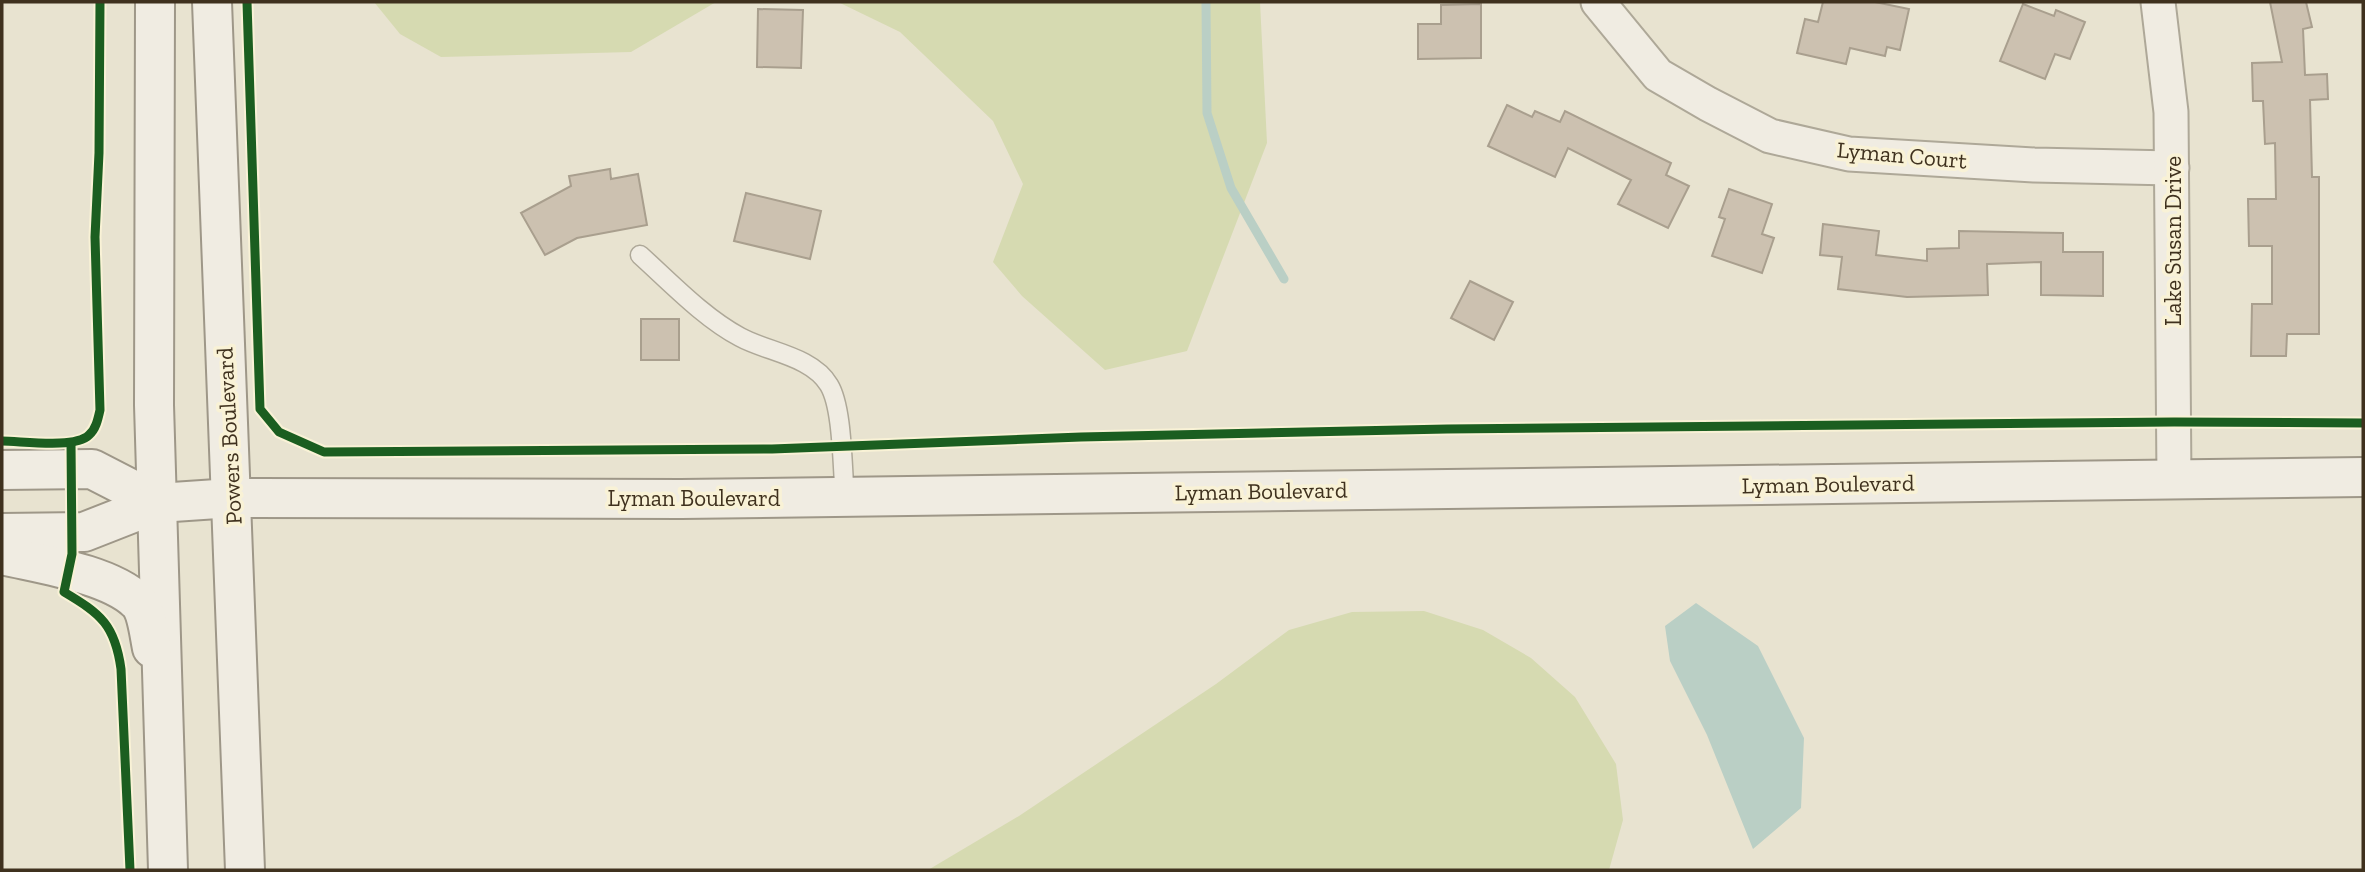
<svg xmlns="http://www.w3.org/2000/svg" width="2365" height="872" font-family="'Zilla Slab',serif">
<rect width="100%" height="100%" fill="#e8e3d0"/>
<!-- green -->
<g fill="#d6dab1">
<polygon points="374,2 716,2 631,52 441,57 400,34"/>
<polygon points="838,2 1260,2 1267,143 1187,351 1105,370 1022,296 993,262 1023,184 993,121 900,32"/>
<polygon points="1424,611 1483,630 1531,658 1575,697 1616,764 1623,820 1609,870 928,870 1019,816 1216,684 1289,630 1352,612"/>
</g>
<!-- water -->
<polygon fill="#bacfc5" points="1696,603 1758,646 1804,738 1801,808 1753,849 1707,735 1670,661 1665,626"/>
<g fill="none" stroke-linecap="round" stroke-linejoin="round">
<!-- stream -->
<polyline stroke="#bacfc5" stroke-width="9" points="1206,2 1207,113 1231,188 1284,279"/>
</g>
<!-- building -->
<g fill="#ccc1b0" stroke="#a99f8e" stroke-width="2">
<polygon points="1823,2 1875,2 1909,9 1900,50 1887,47 1885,56 1850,48 1846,64 1797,53 1805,19 1818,22"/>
<polygon points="2270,2 2306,2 2312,27 2303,29 2305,75 2327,74 2328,99 2310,100 2312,177 2319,177 2319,334 2287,334 2286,356 2251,356 2252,304 2272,304 2272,246 2249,246 2248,199 2276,199 2275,143 2265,144 2263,101 2253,101 2252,63 2282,62"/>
<polygon points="1481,4 1481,58 1418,59 1418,24 1441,24 1441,5"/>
<polygon points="2023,4 2054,16 2056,10 2085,22 2070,59 2055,54 2045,79 2000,61"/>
<polygon points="758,9 803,10 801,68 757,67"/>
<polygon points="1507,105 1532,117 1535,111 1560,122 1565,111 1671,163 1666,175 1689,186 1668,228 1618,204 1631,180 1568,148 1555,177 1488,146"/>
<polygon points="610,169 611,179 638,174 647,225 577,238 545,255 521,213 571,186 569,176"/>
<polygon points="1729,189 1772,204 1762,234 1774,238 1762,273 1712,256 1725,219 1719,217"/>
<polygon points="746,193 821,211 810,259 734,241"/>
<polygon points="1823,224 1879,231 1876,255 1927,261 1927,249 1959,248 1959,231 2063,233 2063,252 2103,252 2103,296 2041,295 2041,262 1987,264 1988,295 1907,297 1838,289 1842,257 1820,255"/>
<polygon points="1470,281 1513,302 1494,340 1451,318"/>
<rect x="641" y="319" width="38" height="41"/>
</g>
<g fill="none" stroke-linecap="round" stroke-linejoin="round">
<defs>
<path id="service" d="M640,255C670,282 704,318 740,337C767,352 812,356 829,385C843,408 842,468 845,497"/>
<g id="minor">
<polyline points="1598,2 1658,75 1708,104 1770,136 1849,154 2034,165 2172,168"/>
<polyline points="2158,2 2171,112 2174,480"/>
</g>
<g id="secondary">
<polyline points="155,2 154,405 168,870"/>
<polyline points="212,2 245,870"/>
<polyline points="2,470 92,469 158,503"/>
<polyline points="2,533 84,532 158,503 232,498 681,499 2363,477"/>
<path d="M2,555C40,564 109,574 137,601C147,610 149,634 152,648"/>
</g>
</defs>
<!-- service casing -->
<use href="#service" stroke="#aea898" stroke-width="21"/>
<!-- minor casing -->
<use href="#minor" stroke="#aea898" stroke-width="37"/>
<!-- secondary casing -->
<use href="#secondary" stroke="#9e9788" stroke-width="42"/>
<!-- service -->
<use href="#service" stroke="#f0ece2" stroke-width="18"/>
<!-- minor -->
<use href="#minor" stroke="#f0ece2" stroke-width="33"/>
<!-- secondary -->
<use href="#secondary" stroke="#f0ece2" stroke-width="38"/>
<defs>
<g id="cycleway">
<polyline points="247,2 260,409 279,432 324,452 772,449 1081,437 1447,429 2174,422 2363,423"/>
<path d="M2,441C22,441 75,449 89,435C96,429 98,419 100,410L95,237L99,153L100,2"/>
<path d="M71,443L72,554L64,592C101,614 115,625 121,669L130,870"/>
</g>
</defs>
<!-- cycleway casing -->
<use href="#cycleway" stroke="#f9f2d6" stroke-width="13"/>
<!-- cycleway -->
<use href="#cycleway" stroke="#1b5e20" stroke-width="9"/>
</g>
<g text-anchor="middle" stroke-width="7" stroke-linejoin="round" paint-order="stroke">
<!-- street labels -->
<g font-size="23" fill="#3f311e" stroke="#f9f2d6">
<text transform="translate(1902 155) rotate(5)" y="8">Lyman Court</text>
<text transform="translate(2173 241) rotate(-90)" y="8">Lake Susan Drive</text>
<text transform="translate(229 436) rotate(-93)" y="8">Powers Boulevard</text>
<text transform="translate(1828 484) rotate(-1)" y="8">Lyman Boulevard</text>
<text transform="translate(1261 491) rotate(-1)" y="8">Lyman Boulevard</text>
<text x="694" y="506">Lyman Boulevard</text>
</g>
</g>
<!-- border -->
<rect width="2365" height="872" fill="none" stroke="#3f311e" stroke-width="7"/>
</svg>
